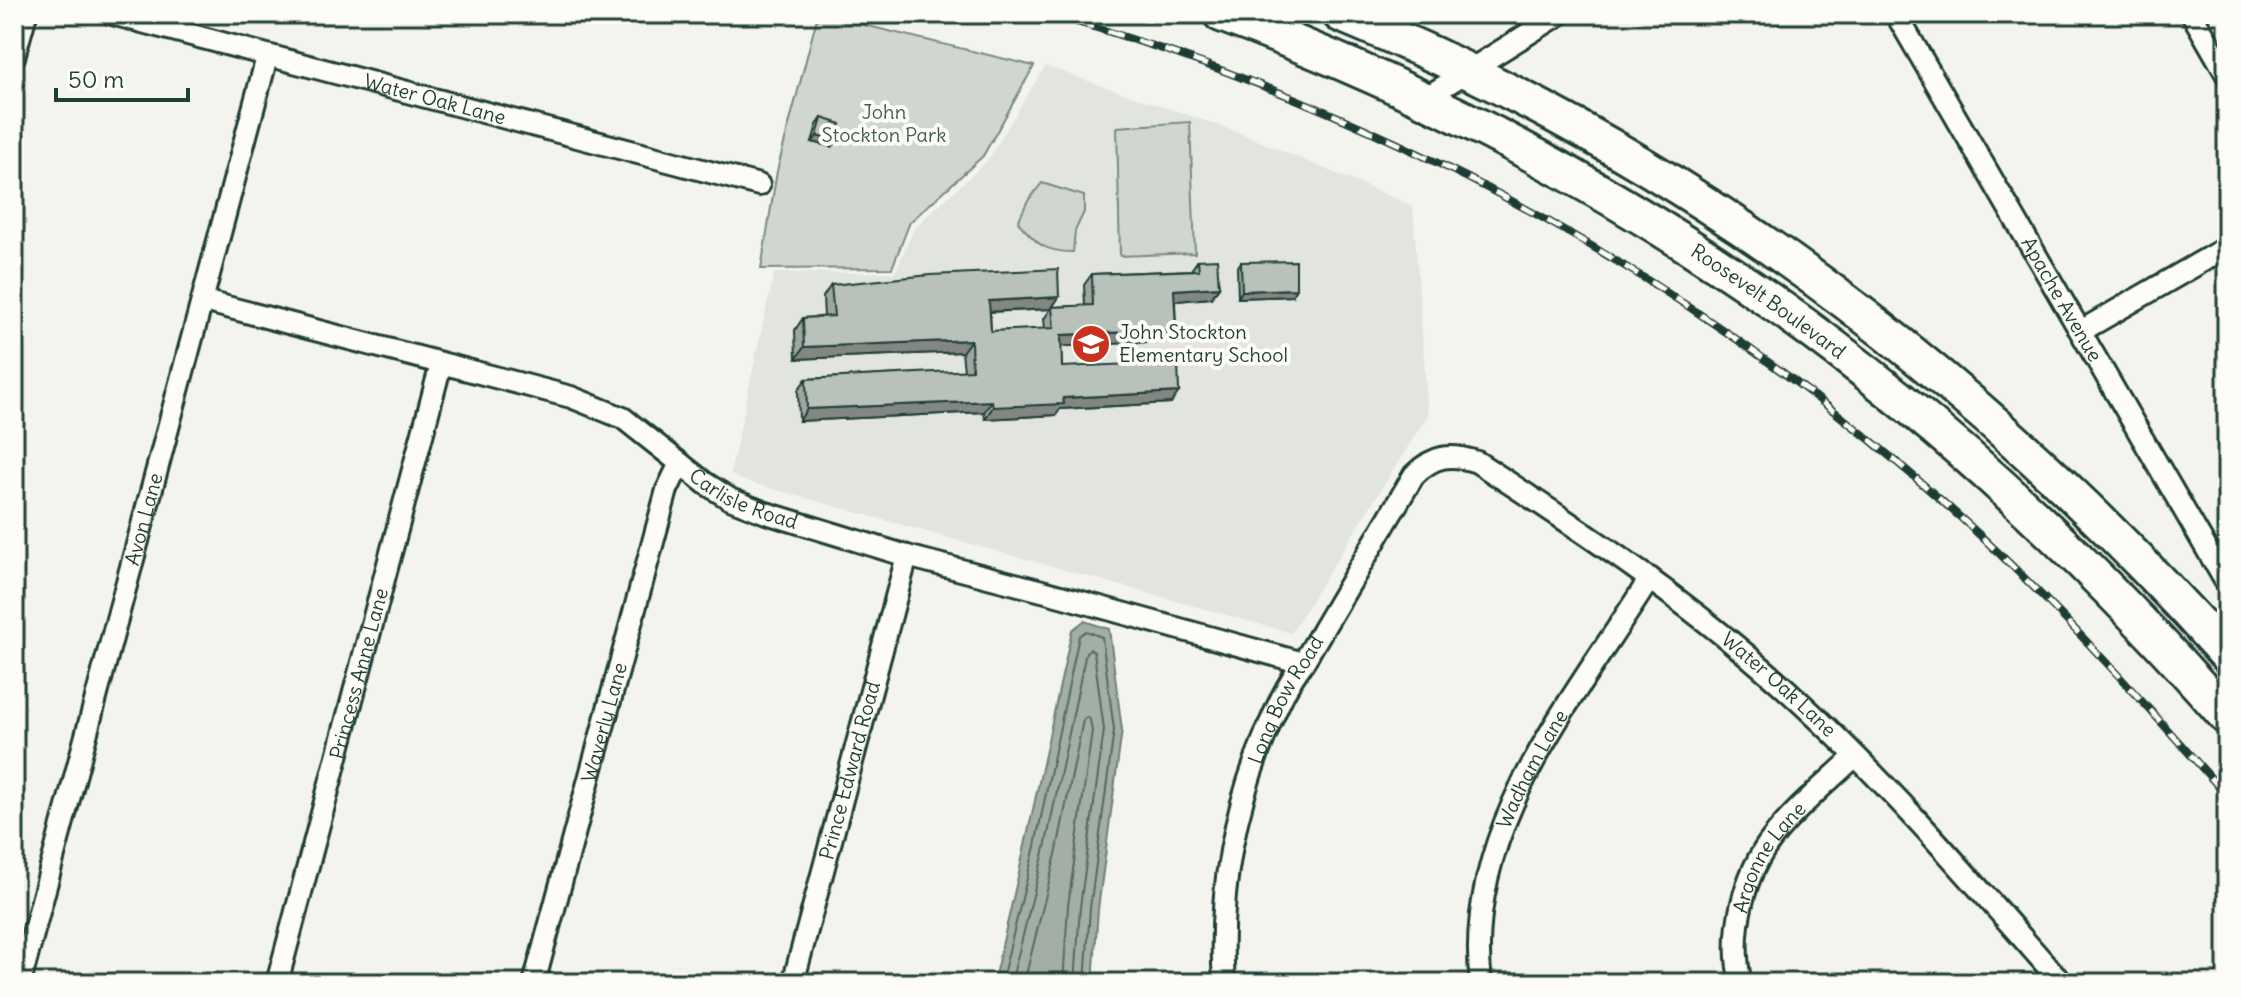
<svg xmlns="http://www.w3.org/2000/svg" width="2241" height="997" font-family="Delius,sans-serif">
<rect width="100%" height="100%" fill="#f4f4ef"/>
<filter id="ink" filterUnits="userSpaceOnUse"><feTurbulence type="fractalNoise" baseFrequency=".0125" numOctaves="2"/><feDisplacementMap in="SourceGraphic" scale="16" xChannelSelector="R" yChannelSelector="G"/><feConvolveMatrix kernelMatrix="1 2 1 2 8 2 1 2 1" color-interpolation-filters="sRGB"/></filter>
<g filter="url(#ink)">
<!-- built -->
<polygon fill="#e2e5df" points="1045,66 1238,132 1413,206 1428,415 1291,633 744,481 730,474 774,273 895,272 914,228 987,161"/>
<!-- green -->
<g fill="#d1d6d1" stroke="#788a82" stroke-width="2">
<polygon points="818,14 1034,66 983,156 910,222 892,268 761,269 777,171"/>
<polygon points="1190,122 1195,253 1120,256 1117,127"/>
<path d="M1042,183L1084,196V212L1075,231L1073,252C1044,252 1037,244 1018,222L1027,202Z"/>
</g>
<!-- water -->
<path fill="#a3aea7" stroke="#6e8179" stroke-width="2" d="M1084,621L1109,629L1122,730L1098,909L1093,983H993C1022,866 1046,748 1072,630Z"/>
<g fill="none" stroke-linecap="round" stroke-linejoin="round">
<!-- shore -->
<g stroke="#546a62" stroke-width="2">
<polyline points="1001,983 1035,846 1079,636 1086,631 1102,637 1114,730 1090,908 1085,983"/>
<polyline points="1011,983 1045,848 1086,652 1090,649 1094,652 1104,730 1080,907 1075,983"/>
<polyline points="1024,983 1057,850 1083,720 1087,717 1090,720 1092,731 1068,906 1063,983"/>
</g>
<defs>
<g id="minor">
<path id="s1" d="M112,14L759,185"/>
<path id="s2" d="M1896,14L2227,584"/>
<polyline points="2192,14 2227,75"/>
<polyline points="14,57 26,14"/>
<polyline points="1425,98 1560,14"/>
<path id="s3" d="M204,301L571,397L623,418L705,483L730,499L766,513L907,556L1046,592L1303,663"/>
<polyline points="2081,331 2227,247"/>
<path id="s4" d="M20,983L267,57"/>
<path id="s5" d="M277,983L441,364"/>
<path id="s6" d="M534,983L667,490L680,463"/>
<path id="s7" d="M793,983L907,556"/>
<path id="s8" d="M1224,983C1218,897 1233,812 1266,733C1277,707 1286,685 1303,663L1414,475C1434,455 1451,453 1477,462C1591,536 1703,611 1802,704C1895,790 1978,888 2062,983"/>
<path id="s9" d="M1481,983C1462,829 1574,700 1650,578"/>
<path id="s10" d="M1741,983C1729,935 1743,874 1774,836C1797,807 1828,782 1854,757"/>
</g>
<g id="trunk">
<path id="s11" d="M1221,14C1625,164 1944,393 2227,717"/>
<path d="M1340,14C1687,155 1978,376 2227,655"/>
</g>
</defs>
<!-- minor casing -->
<use href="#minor" stroke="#1f3d34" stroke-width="26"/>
<!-- trunk casing -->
<use href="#trunk" stroke="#1f3d34" stroke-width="40"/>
<!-- minor -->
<use href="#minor" stroke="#fdfcf7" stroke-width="20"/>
<!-- trunk -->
<use href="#trunk" stroke="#fdfcf7" stroke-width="34"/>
<defs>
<path id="rail" d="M1050,14C1400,114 1717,291 1984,539C2070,620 2149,708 2227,796"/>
</defs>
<!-- rail casing -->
<use href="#rail" stroke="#1f3d34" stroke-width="8"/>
<!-- rail -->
<use href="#rail" stroke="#fdfcf7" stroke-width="5" stroke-dasharray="15" stroke-linecap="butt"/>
</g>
<!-- wall -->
<g fill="#9fa6a1" stroke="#1f3d34" stroke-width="2">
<polygon points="822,118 837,141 832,147 812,142 817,125"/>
<polygon points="1198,260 1219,287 1211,298 1175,301 1176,330 1168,341 1061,346 1062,367 1171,403 1060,409 1056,415 985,419 984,412 799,421 798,390 806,379 964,371 962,352 796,359 795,330 803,318 824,317 823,297 831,285 1059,297 1051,309 990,312 991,331 1045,329 1044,319 1052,307 1085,306 1084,285 1092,274 1191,270"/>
<polygon points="1241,262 1292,296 1238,298 1237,268"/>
</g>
<!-- shaded-wall -->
<g fill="#828783" stroke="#1f3d34" stroke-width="2">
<polygon points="817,136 837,141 832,147 812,142"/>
<polygon points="1219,287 1211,298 1166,302 1174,290"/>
<polygon points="1296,289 1292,296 1238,298 1242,291"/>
<polygon points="1059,297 1051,309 981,312 989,301"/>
<polygon points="1176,330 1168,341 1053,347 1061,335"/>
<polygon points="971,340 962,352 796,359 804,347"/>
<polygon points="1179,392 1171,403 1060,409 1056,415 985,419 993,407 1063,398"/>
<polygon points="992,401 984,412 799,421 807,409"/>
</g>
<!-- building -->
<g fill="#b9c1bb" stroke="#1f3d34" stroke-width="2">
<polygon points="822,118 841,124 837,141 817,136"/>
<polygon points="1217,259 1219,287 1174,290 1176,330 1061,335 1062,367 1178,362 1179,392 1063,398 1064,404 993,407 992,401 807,409 806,379 972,370 971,340 804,347 803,318 834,316 831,285 930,275 1058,269 1059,297 989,301 991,331 1054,328 1052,307 1093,305 1092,274 1199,270 1198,260"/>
<polygon points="1296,261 1296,289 1242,291 1241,262"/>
</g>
</g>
<!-- icons -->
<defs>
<symbol id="school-disc" viewBox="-11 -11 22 22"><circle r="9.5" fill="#c8321e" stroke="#fdfcf7"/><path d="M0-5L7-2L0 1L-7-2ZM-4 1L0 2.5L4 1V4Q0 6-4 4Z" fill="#fff"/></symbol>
</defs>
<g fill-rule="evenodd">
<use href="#school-disc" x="1069" y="322" width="44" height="44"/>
</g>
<g text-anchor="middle" stroke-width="8" stroke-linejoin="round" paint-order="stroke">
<!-- street labels -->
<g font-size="20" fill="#1f3d34" stroke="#fdfcf7">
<text dy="7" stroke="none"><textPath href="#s1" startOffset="334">Water Oak Lane</textPath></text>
<text dy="7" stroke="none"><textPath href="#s2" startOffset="330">Apache Avenue</textPath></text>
<text dy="7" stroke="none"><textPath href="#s11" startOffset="620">Roosevelt Boulevard</textPath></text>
<text dy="7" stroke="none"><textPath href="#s3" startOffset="582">Carlisle Road</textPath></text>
<text dy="7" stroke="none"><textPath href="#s4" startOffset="480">Avon Lane</textPath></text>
<text dy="7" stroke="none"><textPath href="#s5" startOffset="320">Princess Anne Lane</textPath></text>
<text dy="7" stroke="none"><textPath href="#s8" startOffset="998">Water Oak Lane</textPath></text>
<text dy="7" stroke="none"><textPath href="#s8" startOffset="294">Long Bow Road</textPath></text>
<text dy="7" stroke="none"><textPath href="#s6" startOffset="270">Waverly Lane</textPath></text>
<text dy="7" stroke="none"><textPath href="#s7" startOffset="220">Prince Edward Road</textPath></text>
<text dy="7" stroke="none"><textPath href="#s9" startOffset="224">Wadham Lane</textPath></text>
<text dy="7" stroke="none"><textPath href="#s10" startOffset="134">Argonne Lane</textPath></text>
</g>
<!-- park labels -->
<g font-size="20" fill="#435c53" stroke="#fdfcf7">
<text x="884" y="119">John<tspan x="884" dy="23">Stockton Park</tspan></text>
</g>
<!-- poi labels -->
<g font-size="20" fill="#1f3d34" stroke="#fdfcf7" text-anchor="start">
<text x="1119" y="339">John Stockton<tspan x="1119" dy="23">Elementary School</tspan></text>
</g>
</g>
<!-- margin -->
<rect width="2241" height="997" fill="none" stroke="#fdfcf7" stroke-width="48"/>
<rect x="24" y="24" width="2193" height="949" fill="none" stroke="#1f3d34" stroke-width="3" filter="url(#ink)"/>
<!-- scale -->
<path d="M56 88v12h132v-12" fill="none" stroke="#1f3d34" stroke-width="4"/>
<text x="68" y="88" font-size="24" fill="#1f3d34" stroke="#fdfcf7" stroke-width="6" paint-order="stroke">50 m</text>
</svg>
